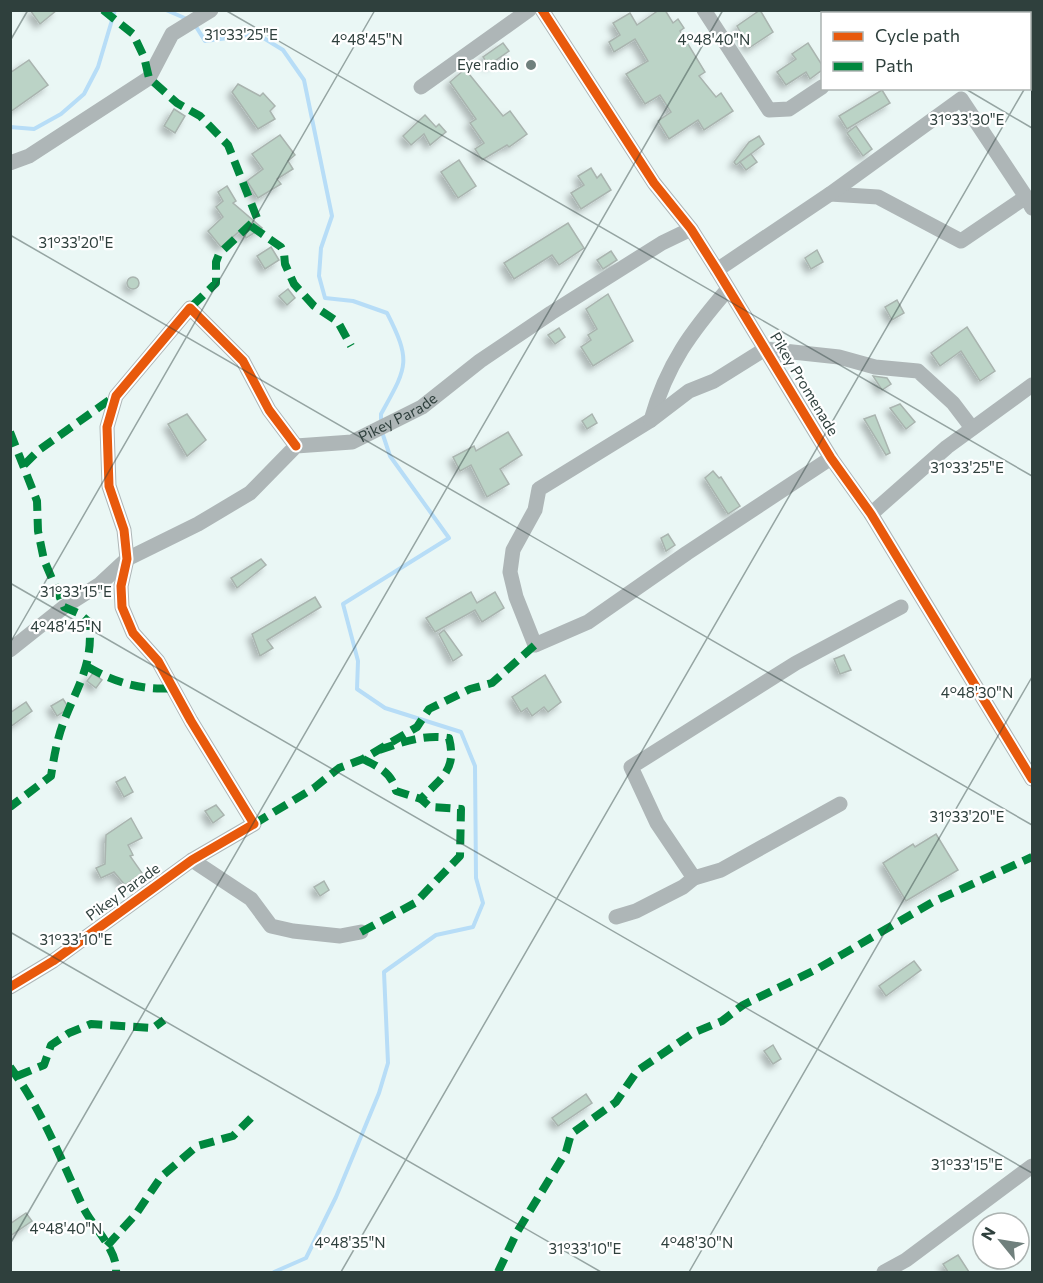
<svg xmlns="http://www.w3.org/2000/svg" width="1043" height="1283" font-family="Commissioner,sans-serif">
<defs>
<filter id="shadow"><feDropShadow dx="-4.5" dy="4.5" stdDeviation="3" flood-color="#0004"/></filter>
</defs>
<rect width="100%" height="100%" fill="#eaf7f5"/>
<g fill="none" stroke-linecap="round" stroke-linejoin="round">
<!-- stream -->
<g stroke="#b7ddf7" stroke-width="4">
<polyline points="166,10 187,19"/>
<path d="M195,25L205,41L257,34L283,50L304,80L332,216L321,248L319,276L325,298L353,301L387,313C412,362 407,367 381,414V422"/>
<polyline points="10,127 34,129 61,114 84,94 98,67 115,10"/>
<polyline points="274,1272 306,1258 336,1197 379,1093 388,1063 384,972 436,935 473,927 483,903 476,878 475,766 461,732 385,708 357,689 358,661 343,604 449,538 390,456 382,432"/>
</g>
</g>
<!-- building -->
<g fill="#bbd3c6" stroke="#a9b4af" stroke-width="1.5" filter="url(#shadow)">
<polygon points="30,10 57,10 40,24"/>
<polygon points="659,10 665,10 673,23 678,19 684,28 680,31 705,72 699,76 716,97 721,93 733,111 704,130 698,120 669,139 658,121 671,112 660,95 645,104 626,74 648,61 635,39 614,52 609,42 620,35 613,23 630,13 637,25"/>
<polygon points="760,10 773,32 749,48 737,26"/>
<polygon points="503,43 509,51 489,65 483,57"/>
<polygon points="808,43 822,65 822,70 810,79 806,72 786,85 777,72 796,59 792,54"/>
<polygon points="29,60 48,85 10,112 10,73"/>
<polygon points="465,69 503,116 510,111 527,134 509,147 507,145 482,160 475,149 484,143 470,123 476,119 450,82"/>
<polygon points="238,84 260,96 263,93 275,106 270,111 275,119 258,129 232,92"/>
<polygon points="882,90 890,103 847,129 839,116"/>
<polygon points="174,109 185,116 175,133 164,126"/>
<polygon points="425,115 436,127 439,124 446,132 430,145 424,134 411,145 403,136"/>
<polygon points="856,126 872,149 863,156 847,133"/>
<polygon points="280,135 295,155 288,161 293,169 277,179 281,184 258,198 247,181 263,169 252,154"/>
<polygon points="759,136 764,144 736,165 734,162 749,142"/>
<polygon points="751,154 757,162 746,170 740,162"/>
<polygon points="459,160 476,186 458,198 441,172"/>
<polygon points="591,168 597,178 601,174 611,190 581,209 571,193 584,185 578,176"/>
<polygon points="227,186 236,201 233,203 262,228 246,238 241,230 221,247 208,231 223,217 216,207 223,201 218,192"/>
<polygon points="568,223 584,248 559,265 552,255 514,279 504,263"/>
<polygon points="271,247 279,260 265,269 257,256"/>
<polygon points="817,250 823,262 811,269 805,258"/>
<polygon points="611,251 617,260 603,269 597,260"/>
<circle cx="133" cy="283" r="6"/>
<polygon points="288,289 295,298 287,305 279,296"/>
<polygon points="608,294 633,341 593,366 581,347 591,340 588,335 597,329 586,309"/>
<polygon points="897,300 904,313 892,320 885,307"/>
<polygon points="967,327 995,371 980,381 961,351 940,366 931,353"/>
<polygon points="559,328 565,337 555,344 548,335"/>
<polygon points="873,376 887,378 891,384 882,390"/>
<polygon points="900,404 915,422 906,429 890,408"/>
<polygon points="187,414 206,440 187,456 168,424"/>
<polygon points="592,414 597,423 587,429 582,421"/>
<polygon points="875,415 890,453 886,455 864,419"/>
<polygon points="508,432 522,455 500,469 509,484 487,497 471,465 460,471 453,457 474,446 476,451"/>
<polygon points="713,471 719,478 721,477 740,506 728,514 705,478"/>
<polygon points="668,534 675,545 666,551 661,538"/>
<polygon points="261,559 266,565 237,588 231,578"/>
<polygon points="471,592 477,603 495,592 504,608 482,622 475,610 435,632 426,618"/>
<polygon points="315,597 321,607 267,640 273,648 260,656 252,634"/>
<polygon points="444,630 462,655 453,661 439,634"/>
<polygon points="844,655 851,670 840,674 834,659"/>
<polygon points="93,673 102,680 96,688 87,681"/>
<polygon points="545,675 561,702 548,712 544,707 532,716 527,708 521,712 512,697"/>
<polygon points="63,699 69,708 57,716 51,706"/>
<polygon points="26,702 32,711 10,727 10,713"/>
<polygon points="125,777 133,792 124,797 116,782"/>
<polygon points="216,805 224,815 213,823 205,811"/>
<polygon points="131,818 142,838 128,845 133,855 130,856 142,873 125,885 114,872 101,878 96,868 105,864 106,835"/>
<polygon points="936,834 958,870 906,901 883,863 913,844 915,847"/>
<polygon points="324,881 329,890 320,896 314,887"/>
<polygon points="914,961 921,970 886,996 879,986"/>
<polygon points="773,1045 781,1059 773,1064 764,1051"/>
<polygon points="586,1094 592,1103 558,1126 552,1118"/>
<polygon points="26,1213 32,1221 10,1236 10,1224"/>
<polygon points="958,1255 969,1272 948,1272 943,1264"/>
</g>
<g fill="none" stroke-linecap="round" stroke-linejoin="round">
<!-- minor -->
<g stroke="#aeb6b7" stroke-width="15">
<polyline points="542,10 654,183 691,229 717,270 831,458 871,514 1032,779"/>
<polyline points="704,10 769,110 789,109 822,87"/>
<polyline points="421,87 529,10"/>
<polyline points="10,163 29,156 149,78 172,34 211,10"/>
<polyline points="830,194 878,197 961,241 1026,197 1032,208"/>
<polyline points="717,270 830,194 961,99 1026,197"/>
<path d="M728,289C691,332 667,364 651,420L539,489L535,510L513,550L510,572L516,597L535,645L588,622L687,553L831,458"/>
<polyline points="651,420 689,391 714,381 765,349 839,357 875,367 918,371 953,403 972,428"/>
<polyline points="871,514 947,447 1032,385"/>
<path id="s1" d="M10,650L64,607L100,584L127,559L198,524L250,493L296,446L352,442L422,407L480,361L551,313L662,243L691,229"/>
<polyline points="192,860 251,899 271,926 293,931 340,936 361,932"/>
<polyline points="694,878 657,823 631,767 796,663 901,607"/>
<polyline points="616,917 636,911 683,887 694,878 721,870 840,804"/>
<polyline points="10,987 53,961 192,860 254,824 191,721 158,661 133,633 122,607 121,586 127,559 124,530 109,486 107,427 116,396 190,308 243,361 269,410 296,446"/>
<polyline points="884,1272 906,1260 1032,1166"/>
</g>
<!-- quiet -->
<g stroke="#00873e" stroke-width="8" stroke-dasharray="15 8" stroke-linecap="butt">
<polyline points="103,10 133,34 144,57 149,78 177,103 200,116 228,145 257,218 219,254 216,262 216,283 190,308"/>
<polyline points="251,226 281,247 284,253 285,264 294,284 314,306 338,322 351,346"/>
<path d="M10,432L37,501L38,531L44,560L64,607L80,614L89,622C94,663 78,685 64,721C57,739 54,757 51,776L10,807"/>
<polyline points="24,465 39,450 115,396"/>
<path d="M88,667C114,682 142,691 173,688"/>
<path d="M363,759C379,767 392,773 396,791L421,799"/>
<polyline points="254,824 314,788 339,768 363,759 417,727 429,709 470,689 492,683 535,645"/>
<path d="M361,932L415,903L460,856L461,809L430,807L421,799C442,777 457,770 449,738C424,734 403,742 379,750"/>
<path d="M10,1067C42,1110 61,1159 83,1207C92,1226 118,1250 116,1272"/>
<polyline points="17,1076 44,1065 51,1045 69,1033 91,1024 153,1028 164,1020"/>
<polyline points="107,1246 136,1214 161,1177 197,1146 233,1136 251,1118"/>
<polyline points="498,1272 517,1232 566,1152 571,1134 616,1102 637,1071 693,1033 722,1021 743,1005 817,969 933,902 1032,857"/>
</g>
<defs>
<g id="cycleway">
<polyline points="542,10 654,183 691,229 717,270 831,458 871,514 1032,779"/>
<polyline points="10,987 53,961 192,860 254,824 191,721 158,661 133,633 122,607 121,586 127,559 124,530 109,486 107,427 116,396 190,308 243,361 269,410 296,446"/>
</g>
</defs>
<!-- cycleway casing -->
<use href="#cycleway" stroke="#fff" stroke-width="13"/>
<!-- cycleway -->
<use href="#cycleway" stroke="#e8590c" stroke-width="9"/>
</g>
<!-- ticks -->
<path fill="none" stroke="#2f403d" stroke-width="1.5" stroke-opacity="0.45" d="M225,10L1032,476M829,10L834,14M10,41L28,10M1030,81L1032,76M964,88L1032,128M10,235L1032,825M10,583L1032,1173M10,643L375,10M10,932L601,1272M10,1244L723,10M341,1272L1025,88M689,1272L1032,677"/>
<!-- markers -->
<circle fill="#70807d" stroke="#fff" stroke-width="2" cx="531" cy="65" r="6"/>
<g text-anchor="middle" stroke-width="4.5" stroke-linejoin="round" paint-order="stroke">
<!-- poi labels -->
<g font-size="15" fill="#2f403d" stroke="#fff" text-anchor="end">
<text x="519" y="70">Eye radio</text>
</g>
<!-- street labels -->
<g font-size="15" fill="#2f403d" stroke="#fff">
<text transform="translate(804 384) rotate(59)" y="5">Pikey Promenade</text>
<text dy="5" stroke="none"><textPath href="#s1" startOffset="462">Pikey Parade</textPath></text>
<text transform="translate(123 892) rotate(-36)" y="5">Pikey Parade</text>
</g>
</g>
<g font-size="15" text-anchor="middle" fill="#2f403d" stroke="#fff" stroke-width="4.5" stroke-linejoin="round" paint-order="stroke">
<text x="241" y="40">31°33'25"E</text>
<text x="367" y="45">4°48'45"N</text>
<text x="714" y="45">4°48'40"N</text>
<text x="967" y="125">31°33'30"E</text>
<text x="76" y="248">31°33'20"E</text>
<text x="967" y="473">31°33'25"E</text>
<text x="76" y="597">31°33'15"E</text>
<text x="66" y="632">4°48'45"N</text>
<text x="977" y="698">4°48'30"N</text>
<text x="967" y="822">31°33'20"E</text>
<text x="76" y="945">31°33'10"E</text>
<text x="967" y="1170">31°33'15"E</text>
<text x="66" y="1234">4°48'40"N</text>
<text x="350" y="1248">4°48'35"N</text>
<text x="697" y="1248">4°48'30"N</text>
<text x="585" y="1254">31°33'10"E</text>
</g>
<!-- border -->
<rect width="1043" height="1283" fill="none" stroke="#2f403d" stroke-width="24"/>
<!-- legend -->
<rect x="821" y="12" width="210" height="78" fill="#ffffff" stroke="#acb3b1" stroke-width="1.5"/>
<rect x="833" y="32" width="30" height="9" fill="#e8590c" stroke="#acb3b1" stroke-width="1.5"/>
<text x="875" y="42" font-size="18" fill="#2f403d">Cycle path</text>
<rect x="833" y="62" width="30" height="9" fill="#00873e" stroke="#acb3b1" stroke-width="1.5"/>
<text x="875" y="72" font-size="18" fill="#2f403d">Path</text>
<!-- north arrow -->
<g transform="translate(1001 1241) rotate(300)"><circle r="28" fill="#ffffff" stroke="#acb3b1" stroke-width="1.5"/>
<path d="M0-4.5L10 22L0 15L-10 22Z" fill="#70807d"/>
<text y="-9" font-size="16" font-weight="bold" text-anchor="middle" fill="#2f403d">N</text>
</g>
</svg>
